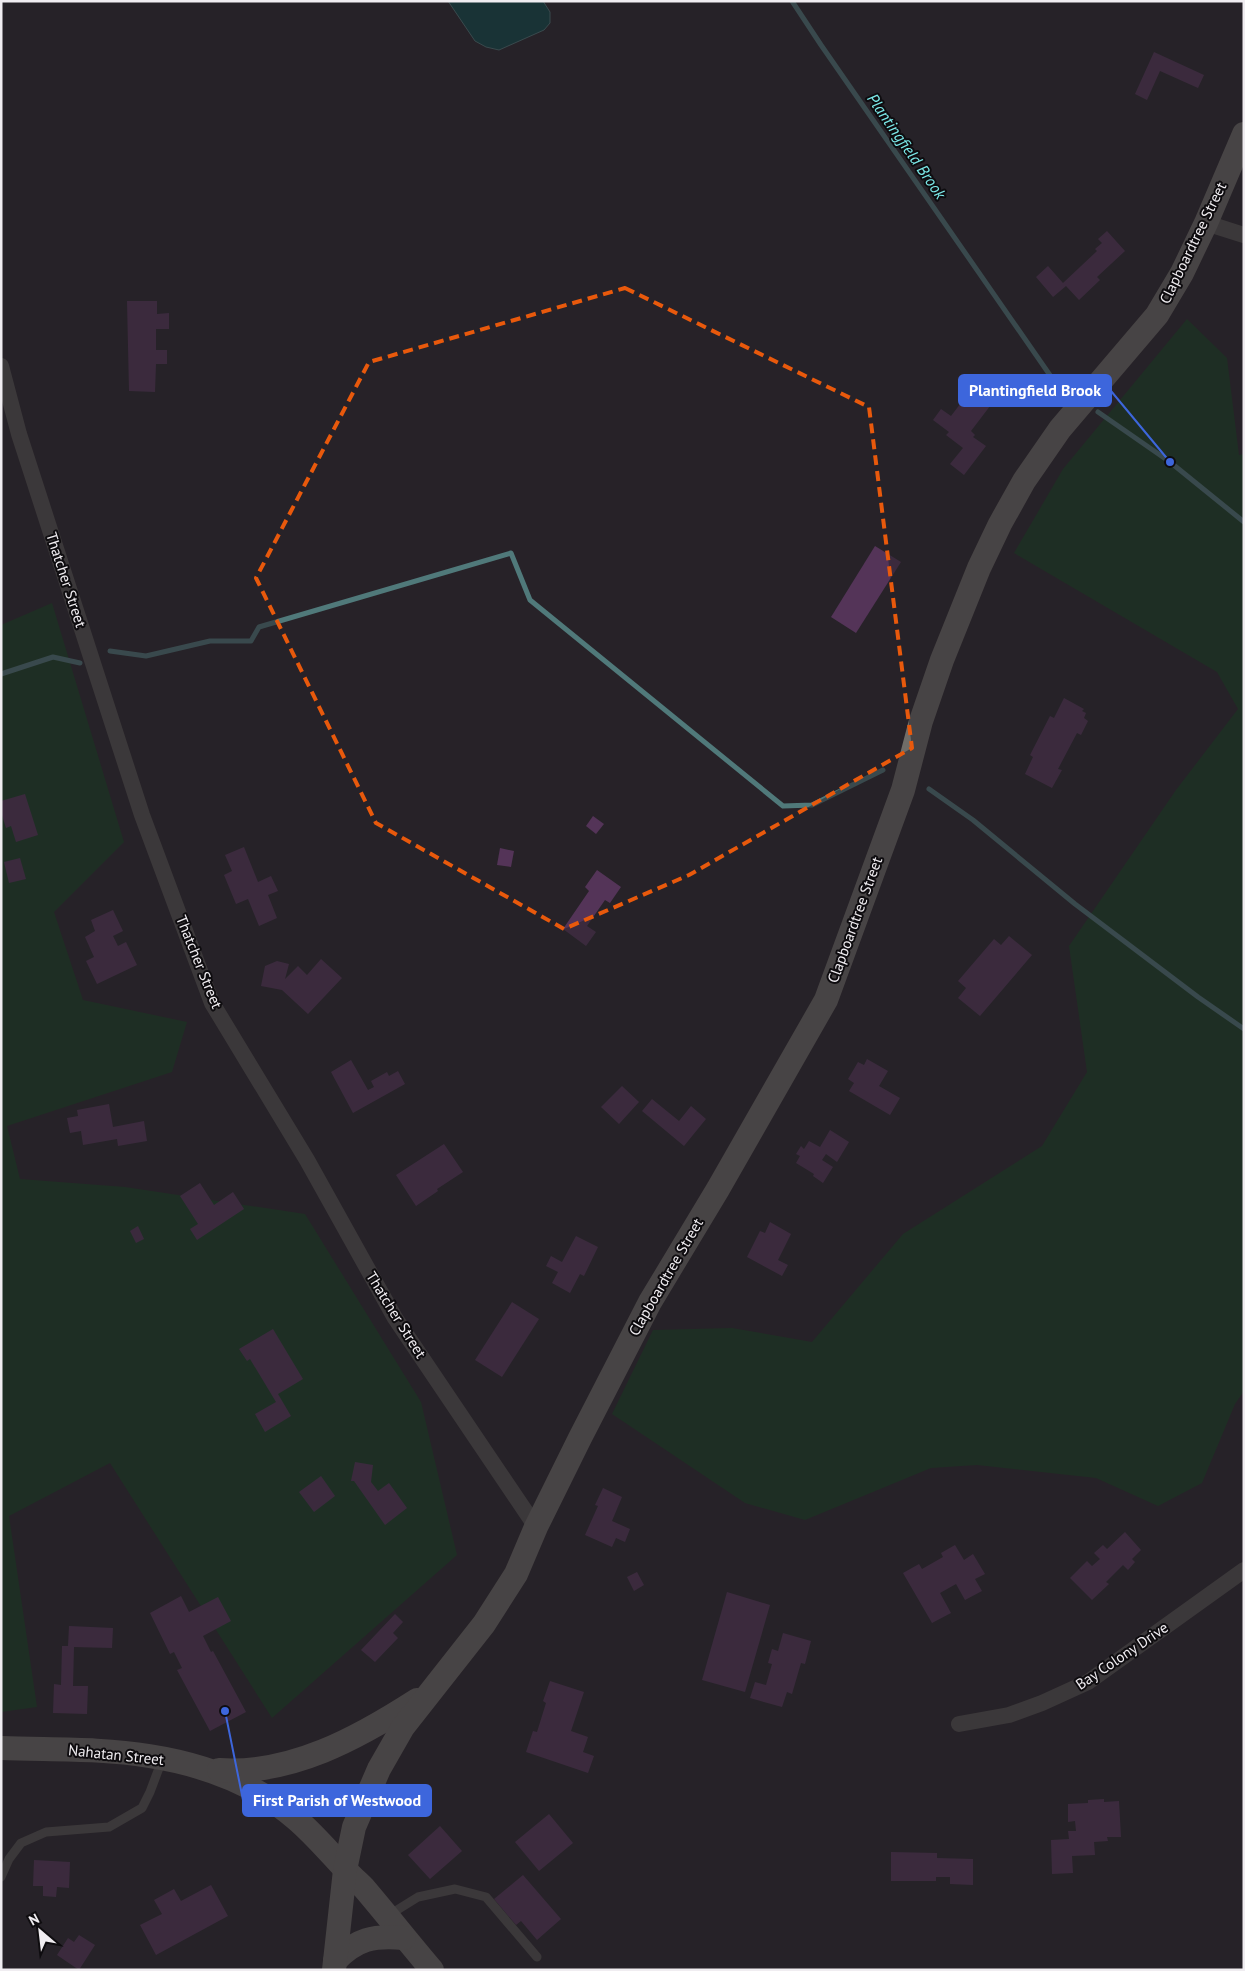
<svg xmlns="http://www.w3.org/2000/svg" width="1245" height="1971" font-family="'PT Sans',sans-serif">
<rect width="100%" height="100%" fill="#272228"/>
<!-- green -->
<g fill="#163d20">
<polygon points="1187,319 1227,358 1239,455 1244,454 1244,1391 1235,1404 1202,1483 1158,1506 1096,1478 977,1465 931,1468 805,1520 745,1503 612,1414 653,1330 732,1328 812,1342 903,1234 1042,1146 1087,1072 1069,946 1176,790 1238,709 1217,672 1014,553 1063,469"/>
<polygon points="52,603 124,842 54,912 83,1000 187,1022 172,1072 7,1126 20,1179 125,1187 305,1214 421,1402 457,1555 272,1718 110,1463 9,1516 37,1707 1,1712 1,625"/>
</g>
<!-- water -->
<polygon fill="#0b4747" stroke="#50797a" points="448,1 543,1 550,12 550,23 544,30 499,50 486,47 475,41"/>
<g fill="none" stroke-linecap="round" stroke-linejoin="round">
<!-- stream -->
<g stroke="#50797a" stroke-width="5">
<polyline points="792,1 821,45 1054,381 1076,396"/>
<polyline points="1098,412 1170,462 1244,522"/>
<polyline points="110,651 146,656 210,641 251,641 259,627 511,553 530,600 783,806 812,805 883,770"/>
<polyline points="1,674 53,657 80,663"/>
<polyline points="929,789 973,820 1075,904 1198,997 1244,1029"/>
</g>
</g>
<!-- building -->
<g fill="#543458">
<polygon points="1154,52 1204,75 1198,88 1160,71 1147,100 1135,94"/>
<polygon points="1107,231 1125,251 1097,277 1100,280 1079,300 1066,286 1053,297 1036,277 1048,266 1063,283 1097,251 1095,249 1102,243 1098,239"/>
<polygon points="127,301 157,301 157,314 169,313 169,329 156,329 156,350 167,350 167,364 156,364 155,392 129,391"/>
<polygon points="983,374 1003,389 971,431 975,435 973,437 986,446 964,475 950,464 963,448 946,435 949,432 933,420 941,409 951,416"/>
<polygon points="875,546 901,562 856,633 831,617"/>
<polygon points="1064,698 1084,709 1082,711 1086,713 1084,718 1088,721 1081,735 1077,733 1058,769 1062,770 1052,788 1025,774 1033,757 1030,755 1050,716 1054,718"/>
<polygon points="25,794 38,835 16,842 11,826 6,828 1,812 1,801"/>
<polygon points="593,816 604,824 596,834 586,826"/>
<polygon points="244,847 258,882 271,876 278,891 268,895 277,918 259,926 248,899 236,904 224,875 232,871 225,855"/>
<polygon points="500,848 514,851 511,867 497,865"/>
<polygon points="20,858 26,879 9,883 4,862"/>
<polygon points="597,870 621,887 610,903 605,900 587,926 596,932 586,946 563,929 589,891 585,887"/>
<polygon points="113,910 123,931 113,936 118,946 126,942 137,965 97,984 86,961 94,957 85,937 95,931 91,920"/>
<polygon points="1009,936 1032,955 980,1016 958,998 966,988 958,981 994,939 1001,945"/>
<polygon points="321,959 342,978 308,1014 282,990 261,986 265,966 277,961 289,964 285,979 298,966 307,975"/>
<polygon points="867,1059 888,1071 879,1086 900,1098 890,1115 849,1091 854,1083 848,1079 858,1062 864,1065"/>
<polygon points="351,1060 368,1090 374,1087 371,1081 387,1072 389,1076 398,1071 405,1084 353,1113 331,1072"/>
<polygon points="622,1086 639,1102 619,1124 601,1107"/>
<polygon points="652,1099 679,1121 691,1106 706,1119 684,1146 642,1111"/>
<polygon points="109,1104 113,1127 144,1121 147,1141 118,1146 117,1139 83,1145 81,1131 70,1133 67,1118 78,1116 77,1110"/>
<polygon points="830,1130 849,1142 837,1162 826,1154 822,1160 833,1167 823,1183 813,1176 814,1174 796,1163 800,1156 796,1154 801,1146 804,1149 809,1141 820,1147"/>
<polygon points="444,1144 463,1172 437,1189 438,1191 416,1206 396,1175"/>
<polygon points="200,1183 214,1205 233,1192 244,1209 197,1240 190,1229 198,1224 180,1196"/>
<polygon points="770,1222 791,1234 778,1260 788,1265 782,1276 747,1257 760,1231 765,1233"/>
<polygon points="138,1226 144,1239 136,1243 130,1231"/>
<polygon points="576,1236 598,1247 584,1276 580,1274 570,1293 552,1283 558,1272 546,1266 551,1256 562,1262"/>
<polygon points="512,1302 539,1319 502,1377 475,1360"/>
<polygon points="273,1329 303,1379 278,1394 291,1416 265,1432 255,1414 276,1402 250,1359 247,1361 239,1349"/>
<polygon points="355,1462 373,1465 371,1482 378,1491 389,1483 407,1508 385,1525 354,1481 351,1481"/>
<polygon points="321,1476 335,1496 314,1512 299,1492"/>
<polygon points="603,1488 622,1497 612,1521 630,1529 625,1542 616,1538 612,1547 585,1535 598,1506 595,1505"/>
<polygon points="1125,1532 1141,1550 1132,1559 1135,1562 1128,1570 1123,1565 1106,1582 1109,1584 1092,1600 1070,1578 1087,1561 1092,1566 1100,1559 1094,1553 1103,1545 1107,1549"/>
<polygon points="955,1545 964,1560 973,1554 985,1574 975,1579 982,1591 965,1600 956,1584 940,1593 951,1613 932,1623 903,1573 919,1564 922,1569 943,1557 941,1553"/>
<polygon points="637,1572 644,1585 634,1591 627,1577"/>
<polygon points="727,1592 770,1605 745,1692 702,1680"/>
<polygon points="181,1596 189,1612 218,1597 231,1621 203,1636 211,1652 213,1651 246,1712 210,1731 177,1670 182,1668 174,1652 170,1654 150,1613"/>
<polygon points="395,1614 403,1622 393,1633 398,1638 375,1662 361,1650"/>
<polygon points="69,1626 113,1628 112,1648 74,1647 73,1686 88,1686 87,1714 53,1713 54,1684 61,1685 62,1646 68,1646"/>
<polygon points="783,1633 811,1641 805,1664 801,1663 792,1694 787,1692 782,1707 750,1698 755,1682 766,1685 772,1664 768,1663 772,1649 778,1651"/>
<polygon points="550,1681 584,1692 571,1731 588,1737 583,1752 594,1756 588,1773 526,1752 533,1731 537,1732 546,1703 543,1701"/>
<polygon points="1104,1799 1104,1802 1119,1801 1121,1837 1107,1837 1108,1841 1094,1842 1095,1855 1072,1856 1073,1873 1052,1874 1051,1840 1069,1839 1068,1831 1076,1831 1075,1821 1068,1822 1068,1804 1088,1803 1088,1800"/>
<polygon points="549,1814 573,1843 539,1871 515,1842"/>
<polygon points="440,1826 462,1851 430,1879 408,1855"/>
<polygon points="891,1852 937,1853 937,1858 973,1859 973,1885 950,1884 950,1877 936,1877 936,1881 891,1881"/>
<polygon points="34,1860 70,1862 69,1888 57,1887 56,1897 43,1896 43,1886 33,1886"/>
<polygon points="523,1875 561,1919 537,1940 521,1921 516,1925 494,1899"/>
<polygon points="211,1885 228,1916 156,1955 140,1925 162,1914 154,1900 174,1889 181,1901"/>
<polygon points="79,1935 95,1945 79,1970 57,1955 68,1938 74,1942"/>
</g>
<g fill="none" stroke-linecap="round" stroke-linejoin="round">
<!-- lane -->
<g stroke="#555350" stroke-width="9">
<polyline points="1,1877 9,1859 21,1843 46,1832 109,1827 142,1808 150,1792 162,1760"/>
<polyline points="389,1915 418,1897 455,1889 486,1897 537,1957"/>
</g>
<!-- street -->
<g stroke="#555350" stroke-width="16">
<polyline points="1206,223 1244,235"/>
<polyline points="1,366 19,434 142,815 212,1003 307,1160 395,1318 536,1527"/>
<polyline points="959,1724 1009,1715 1042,1703 1088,1682 1244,1570"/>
</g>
<!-- secondary -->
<g stroke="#706d68" stroke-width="24">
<path d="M1,1748C50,1750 101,1748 149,1756C201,1764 254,1783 295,1818C313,1833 328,1851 345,1869C351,1876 358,1882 364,1888C387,1915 409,1943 432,1970"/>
<path d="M219,1770C291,1775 358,1738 417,1700"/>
<path d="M335,1961C356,1939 374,1935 404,1938"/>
<polyline points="334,1970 345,1870 354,1827 379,1769 403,1727 484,1624 516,1574 536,1527 580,1438 650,1302 718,1189 826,1000 903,790 921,721 942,660 979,568 1000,524 1024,481 1060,429 1157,315 1182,273 1206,223 1244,134"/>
</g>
</g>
<!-- marked area -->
<path d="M0 0H1245V1971H0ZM625,288L869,407L912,748L689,875L564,929L376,823L256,578L369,362Z" fill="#272228" fill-opacity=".55" fill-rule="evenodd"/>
<path fill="none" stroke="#e8590c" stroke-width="4" stroke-dasharray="10 6" stroke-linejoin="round" d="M625,288L869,407L912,748L689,875L564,929L376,823L256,578L369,362Z"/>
<g text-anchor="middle" stroke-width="4" stroke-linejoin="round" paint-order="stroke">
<!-- street labels -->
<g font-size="15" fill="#f0edf1" stroke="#0e0c0f">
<text transform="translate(1193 243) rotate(-64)" y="5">Clapboardtree Street</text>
<text transform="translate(66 580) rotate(72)" y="5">Thatcher Street</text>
<text transform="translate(855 920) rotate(-70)" y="5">Clapboardtree Street</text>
<text transform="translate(199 962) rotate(68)" y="5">Thatcher Street</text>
<text transform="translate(666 1277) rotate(-60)" y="5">Clapboardtree Street</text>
<text transform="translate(396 1315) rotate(58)" y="5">Thatcher Street</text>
<text transform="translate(1122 1656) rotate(-34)" y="5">Bay Colony Drive</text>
<text transform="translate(116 1755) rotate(6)" y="5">Nahatan Street</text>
</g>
<!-- water labels -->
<g font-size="16" font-style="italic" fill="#7ceaea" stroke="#0e0c0f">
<text transform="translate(907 146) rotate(55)" y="6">Plantingfield Brook</text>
</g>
</g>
<!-- callouts -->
<path fill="none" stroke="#3d66dc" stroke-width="2" d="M1170 462L1111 391M225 1711L243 1800"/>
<g fill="#3d66dc" stroke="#0e0c0f" stroke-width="2">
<circle cx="1170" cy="462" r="5"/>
<circle cx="225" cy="1711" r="5"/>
</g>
<g fill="#3d66dc" stroke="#3d66dc" stroke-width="2">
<rect x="959" y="375" width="152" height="31" rx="5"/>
<rect x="243" y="1785" width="188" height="31" rx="5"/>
</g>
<g font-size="16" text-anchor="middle" font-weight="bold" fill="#fff">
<text x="1035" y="396">Plantingfield Brook</text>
<text x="337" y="1806">First Parish of Westwood</text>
</g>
<!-- border -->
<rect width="1245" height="1971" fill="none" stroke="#f0edf1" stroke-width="5"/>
<!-- north arrow -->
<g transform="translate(40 1931) rotate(332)" stroke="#0e0c0f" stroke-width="4" paint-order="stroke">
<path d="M0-4L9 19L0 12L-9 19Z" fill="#f0edf1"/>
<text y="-8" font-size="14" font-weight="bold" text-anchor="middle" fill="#f0edf1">N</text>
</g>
</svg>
